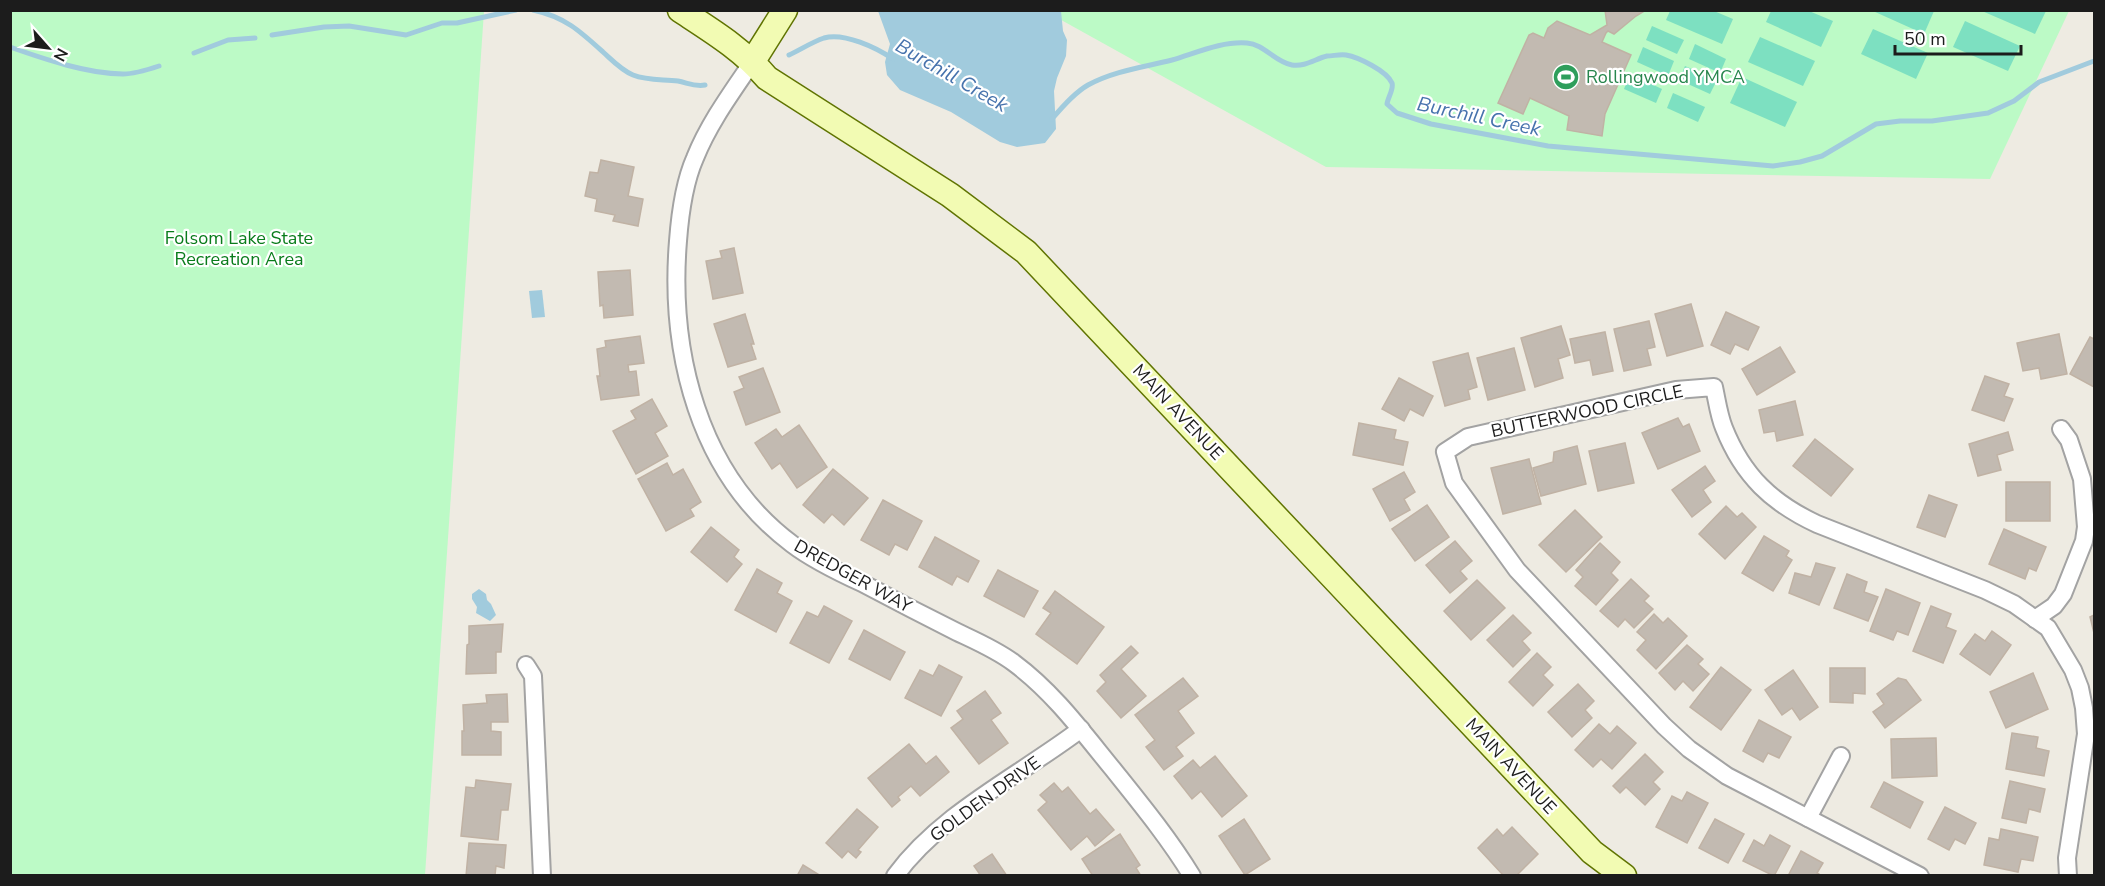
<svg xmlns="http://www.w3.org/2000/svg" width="2105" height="886" font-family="'Nunito Sans',sans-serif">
<rect width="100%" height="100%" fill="#eeebe2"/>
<!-- park -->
<g fill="#bcfac6">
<polygon points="10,11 484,11 425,875 11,875"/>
<polygon points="1045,11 2069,11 1990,179 1326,167"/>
</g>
<!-- pitch -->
<g fill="#7de0c1">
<polygon points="1670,11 1714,11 1733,19 1722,44 1666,20"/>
<polygon points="1771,11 1809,11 1833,21 1821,47 1766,22"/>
<polygon points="1873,11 1934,11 1924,34"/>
<polygon points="1982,11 2046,11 2035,34"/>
<polygon points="1965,21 2020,46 2008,71 1953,47"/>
<polygon points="1652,26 1684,40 1677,54 1646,40"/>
<polygon points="1873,29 1928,53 1916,79 1861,54"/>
<polygon points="1760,37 1815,61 1803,86 1748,62"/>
<polygon points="1695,44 1726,59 1720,73 1689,59"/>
<polygon points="1643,47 1674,61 1668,76 1637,62"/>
<polygon points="1685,66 1717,80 1710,94 1679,80"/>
<polygon points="1630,74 1662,89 1656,103 1624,89"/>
<polygon points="1742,77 1797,102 1785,127 1730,103"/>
<polygon points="1673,93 1705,107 1698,122 1667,108"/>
</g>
<!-- water -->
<g fill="#a1cbdd">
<polygon points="878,11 1061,11 1063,31 1067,40 1066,56 1057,78 1054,91 1056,129 1045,143 1017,147 1000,142 951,112 900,90 887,75 885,62 890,44"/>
<polygon points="542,290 545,317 532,318 529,291"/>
<polygon points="479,589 486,594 487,600 491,604 496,615 490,621 476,613 477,607 472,599 472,594"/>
</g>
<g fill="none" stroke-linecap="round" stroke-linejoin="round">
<!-- stream -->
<g stroke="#a1cbdd" stroke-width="5">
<path d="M533,10C565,17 580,31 603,52C612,60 621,70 633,75C648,81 663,79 678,81C688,83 695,87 705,85"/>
<polyline points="272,35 324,27 349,26 406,35 442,23 457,23 516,10"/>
<path d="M10,47C44,59 88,74 123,74C135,74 147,70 159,66"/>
<polyline points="194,53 228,40 255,38"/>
<path d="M789,55C800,50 812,42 824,38C844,32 877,48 893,59"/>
<path d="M1052,119C1062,107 1074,93 1088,85C1114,71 1144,67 1172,60C1196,53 1222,41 1247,43C1264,44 1275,62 1292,65C1305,67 1315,59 1327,56C1333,56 1340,54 1346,55C1358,57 1387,71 1392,83C1394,89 1388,97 1387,104L1397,113L1431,124L1548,146L1773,166L1800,162L1822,156L1876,124L1900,121H1932L1988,113L2014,101L2039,82L2094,61"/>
</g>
</g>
<!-- building -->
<g fill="#c2bab1" stroke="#c0b2a4" stroke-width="1.5">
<polygon points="1605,10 1646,10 1636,16 1614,34 1608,31 1606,33 1602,42 1631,55 1605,114 1602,136 1567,130 1569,116 1530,98 1523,114 1498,103 1529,35 1533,33 1544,38 1548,28 1557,21 1590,35 1607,25"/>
<polygon points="601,160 634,167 628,196 643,199 638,226 613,221 615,215 595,211 597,199 585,196 590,172 598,173"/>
<polygon points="734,248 743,293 713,299 706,261 722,258 720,251"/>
<polygon points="630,270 633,315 604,318 603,305 600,306 598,272"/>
<polygon points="1691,304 1703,346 1667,356 1655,314"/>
<polygon points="1726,312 1759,327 1748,350 1735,344 1730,354 1711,345"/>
<polygon points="745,314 754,344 751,344 756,359 728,367 714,324"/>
<polygon points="1649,321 1655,347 1647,349 1651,365 1624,371 1614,329"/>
<polygon points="1561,326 1570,355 1558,359 1563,378 1535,387 1521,338"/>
<polygon points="1605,332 1613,371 1593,375 1590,360 1575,363 1570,339"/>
<polygon points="2059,334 2067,374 2041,379 2039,368 2023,371 2017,343"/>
<polygon points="640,336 644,363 628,365 629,372 636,371 639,395 601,400 597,376 600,376 597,349 606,347 605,341"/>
<polygon points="2090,337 2094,339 2094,387 2070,374"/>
<polygon points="1780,347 1795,372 1757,395 1742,369"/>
<polygon points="1514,348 1525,390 1488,400 1477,358"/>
<polygon points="1468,353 1477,387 1468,390 1470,399 1445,406 1433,362"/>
<polygon points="763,368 780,412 746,425 734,392 744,388 739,377"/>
<polygon points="1985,376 2009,384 2004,396 2013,399 2004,421 1972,410"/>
<polygon points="1399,378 1433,396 1423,416 1410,409 1404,421 1382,409"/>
<polygon points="652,399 667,426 655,433 668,456 636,474 613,431 636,419 631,411"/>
<polygon points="1795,401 1803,435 1777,441 1775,431 1764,433 1759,410"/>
<polygon points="1678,418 1683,427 1689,424 1700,451 1658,469 1642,433"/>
<polygon points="1359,423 1396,430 1394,439 1408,442 1403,465 1353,455"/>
<polygon points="799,425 827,467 797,488 780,463 772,469 755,443 776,429 782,437"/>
<polygon points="2008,432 2013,450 1997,455 2001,470 1978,476 1969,444"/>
<polygon points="1815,439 1853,469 1831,496 1793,466"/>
<polygon points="1625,443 1634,483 1598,491 1589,451"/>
<polygon points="1577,446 1586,484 1541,496 1533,468 1553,462 1554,452"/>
<polygon points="1529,459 1541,504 1503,514 1491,468"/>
<polygon points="667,463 673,475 683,469 701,502 690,509 694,516 666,531 638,479"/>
<polygon points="1705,466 1715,481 1703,490 1711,502 1692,517 1672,490"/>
<polygon points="833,469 868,498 844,525 832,514 824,523 803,505"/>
<polygon points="1404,472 1415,492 1404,499 1410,510 1390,521 1373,489"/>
<rect x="2006" y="482" width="44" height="39"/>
<polygon points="1929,495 1957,505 1945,537 1917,527"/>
<polygon points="883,500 922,521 907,550 895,544 889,555 861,540"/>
<polygon points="1427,505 1449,537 1415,561 1392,529"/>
<polygon points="1726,506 1737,517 1742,513 1756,527 1725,559 1699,534"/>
<polygon points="1575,510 1602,537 1566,572 1539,545"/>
<polygon points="711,527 739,550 734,557 742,564 727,582 691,552"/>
<polygon points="2004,529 2046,547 2036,571 2029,568 2025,579 1989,564"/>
<polygon points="1764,536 1789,551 1786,556 1792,560 1773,591 1742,573"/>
<polygon points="935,537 979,561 968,582 957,576 952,585 919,567"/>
<polygon points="1455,541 1472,561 1460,571 1467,579 1450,593 1426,565"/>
<polygon points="1600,543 1620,562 1611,573 1618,580 1596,605 1575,586 1583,577 1576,570"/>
<polygon points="1816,563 1835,568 1819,605 1789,593 1795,573 1811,577"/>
<polygon points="757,569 782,583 777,593 792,601 776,632 735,610"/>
<polygon points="998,570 1038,591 1024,617 984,596"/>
<polygon points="1847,574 1867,582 1864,592 1878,597 1868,621 1834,608"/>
<polygon points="1631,579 1649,596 1644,601 1653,609 1634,628 1625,619 1618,627 1600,611"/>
<polygon points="1477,580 1505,608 1471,640 1444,611"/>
<polygon points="1886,589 1920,603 1908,635 1897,631 1893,640 1870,631"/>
<polygon points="1055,591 1104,627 1077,664 1036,634 1051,613 1043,608"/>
<polygon points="824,606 852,621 829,663 790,643 807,612 818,617"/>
<polygon points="1931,606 1951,614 1946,627 1956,631 1943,663 1913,651"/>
<polygon points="1654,614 1663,623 1668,618 1687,636 1656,669 1637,650 1646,640 1637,632"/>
<polygon points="1513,615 1531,633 1522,641 1530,650 1513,667 1487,640"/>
<polygon points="2094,615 2094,633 2090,617"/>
<polygon points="503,624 501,652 496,652 496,673 466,674 467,645 469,644 469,626"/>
<polygon points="864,630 905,652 890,680 849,659"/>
<polygon points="1992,631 2011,645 1990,675 1960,654 1975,634 1985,641"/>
<polygon points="1687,645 1703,659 1698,664 1709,674 1693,691 1683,681 1675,690 1659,673"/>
<polygon points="1131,646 1138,653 1121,669 1146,696 1121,718 1097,691 1106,682 1100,675"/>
<polygon points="1537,653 1551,667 1543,675 1553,685 1533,706 1509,682"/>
<polygon points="939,665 962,677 941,716 905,698 920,670 933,676"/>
<polygon points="1721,667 1751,690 1721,730 1690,707"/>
<polygon points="1830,668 1865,668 1865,694 1853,693 1853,703 1830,702"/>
<polygon points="1793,670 1818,707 1800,720 1792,708 1782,715 1765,690"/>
<polygon points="2033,673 2048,709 2006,728 1990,692"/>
<polygon points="1183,678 1198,696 1178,711 1194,733 1176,747 1183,756 1164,770 1146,747 1155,740 1135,715"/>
<polygon points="1898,678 1906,680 1921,700 1885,728 1873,712 1884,704 1877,694"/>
<polygon points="1578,684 1594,701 1585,710 1592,718 1572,737 1548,712"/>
<polygon points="985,691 1001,713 991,720 1008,743 979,764 951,728 963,719 957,711"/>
<polygon points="507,694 508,722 491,722 491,731 501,732 501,755 462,755 462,731 464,731 463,705 487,703 486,695"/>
<polygon points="1759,720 1791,737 1779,758 1768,753 1763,762 1743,751"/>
<polygon points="1599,724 1610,734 1617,726 1636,743 1612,769 1601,759 1593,767 1575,750"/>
<polygon points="2012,733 2038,737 2036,748 2049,751 2044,776 2006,769"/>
<polygon points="1936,738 1937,776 1892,778 1891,739"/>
<polygon points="909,744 926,764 936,756 949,772 920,796 911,786 898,797 900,800 892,807 868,778"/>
<polygon points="1645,754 1663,772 1653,782 1660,789 1645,805 1626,787 1620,793 1613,786"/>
<polygon points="1215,756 1247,796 1222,817 1201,791 1192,799 1174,776 1193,760 1200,768"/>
<polygon points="476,780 511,784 508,810 501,810 498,840 461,836 466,787 475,788"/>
<polygon points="2010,781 2045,789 2040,812 2029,809 2026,823 2002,818"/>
<polygon points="1884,782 1923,802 1910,828 1871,807"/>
<polygon points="1054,783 1062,792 1068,787 1090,814 1096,809 1114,830 1095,846 1087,836 1071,850 1038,810 1047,802 1040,795"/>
<polygon points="1687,792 1708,803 1687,843 1656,827 1672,796 1682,801"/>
<polygon points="1945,807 1976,823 1965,844 1955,839 1949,850 1928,839"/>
<polygon points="857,809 878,827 858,850 861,852 856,858 848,851 842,858 826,843"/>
<polygon points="1244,819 1270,859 1245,875 1219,836"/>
<polygon points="1715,819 1744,834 1728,863 1699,848"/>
<polygon points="1512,827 1538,854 1516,876 1504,876 1478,848 1497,829 1503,836"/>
<polygon points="2001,829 2038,837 2033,861 2021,859 2018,872 1984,865 1989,838 1999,840"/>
<polygon points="1120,834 1140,865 1136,868 1141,876 1093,876 1082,859"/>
<polygon points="1770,835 1790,846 1774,876 1743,861 1754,840 1764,846"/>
<polygon points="469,843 506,845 504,868 496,866 495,875 498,876 466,876"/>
<polygon points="1801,851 1823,863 1817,873 1822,876 1788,876"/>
<polygon points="992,854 1007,876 981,876 974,866"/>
<polygon points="803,865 821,876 797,876"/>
</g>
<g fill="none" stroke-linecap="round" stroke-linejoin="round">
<defs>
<g id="street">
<path d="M753,61C732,92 709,123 695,158C684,183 680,214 678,241C669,352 698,474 792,544C813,560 838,572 862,583C894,600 925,616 957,632C976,641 997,650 1014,663C1053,692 1081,730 1112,768C1140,803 1168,837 1192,876"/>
<polyline points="2035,619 2054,606 2063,594 2084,541 2086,527 2082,479 2069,440 2061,429"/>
<polyline points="526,665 533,676 542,876"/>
<polyline points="1808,818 1841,756"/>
<path d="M895,876C941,813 1019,776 1081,729"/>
<path d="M1920,876L1727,776L1689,749L1664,726L1517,570L1454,483L1445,452L1468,437L1676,390L1714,387C1717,401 1719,416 1724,428C1743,476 1772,503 1817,524L1985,590L2014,604L2048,628L2073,670L2080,688L2084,708L2086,734L2067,858L2068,876"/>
</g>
<g id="secondary">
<path d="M680,10C712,31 742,49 767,78L950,195L1026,252L1592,852L1624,876"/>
<polyline points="753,61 785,10"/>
</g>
</defs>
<!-- street casing -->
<use href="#street" stroke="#a3a3a3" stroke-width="20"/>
<!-- secondary casing -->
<use href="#secondary" stroke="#607402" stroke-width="27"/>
<!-- street -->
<use href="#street" stroke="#fff" stroke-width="16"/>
<!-- secondary -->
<use href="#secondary" stroke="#f2fbb3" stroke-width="24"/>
</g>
<!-- icons -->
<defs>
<symbol id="stadium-disc" viewBox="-11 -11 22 22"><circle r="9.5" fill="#2e9e5b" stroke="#fff"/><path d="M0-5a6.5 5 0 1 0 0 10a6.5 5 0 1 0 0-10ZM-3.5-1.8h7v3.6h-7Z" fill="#fff"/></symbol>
</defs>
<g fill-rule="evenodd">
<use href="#stadium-disc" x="1551" y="62" width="30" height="30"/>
</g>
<g text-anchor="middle" stroke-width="4.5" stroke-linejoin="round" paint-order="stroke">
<!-- leisure labels -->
<g font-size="18" fill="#27864d" stroke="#fff" text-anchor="start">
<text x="1586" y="83">Rollingwood YMCA</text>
</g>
<!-- park labels -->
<g font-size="18" fill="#097c1b" stroke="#fff">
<text x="239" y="244">Folsom Lake State<tspan x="239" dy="21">Recreation Area</tspan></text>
</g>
<!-- street labels -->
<g font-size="18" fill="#1c1c1c" stroke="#fff">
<text transform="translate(1587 411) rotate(-12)" y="6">BUTTERWOOD CIRCLE</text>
<text transform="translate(1178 412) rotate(47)" y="6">MAIN AVENUE</text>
<text transform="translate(853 576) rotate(29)" y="6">DREDGER WAY</text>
<text transform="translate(1511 766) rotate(47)" y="6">MAIN AVENUE</text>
<text transform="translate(985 799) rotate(-36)" y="6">GOLDEN DRIVE</text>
</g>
<!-- water labels -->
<g font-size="20" font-style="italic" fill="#4773ad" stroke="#fff">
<text transform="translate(952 75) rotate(30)" y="7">Burchill Creek</text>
<text transform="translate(1479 116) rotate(12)" y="7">Burchill Creek</text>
</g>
</g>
<!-- border -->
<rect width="2105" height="886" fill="none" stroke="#1c1c1c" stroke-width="24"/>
<!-- north arrow -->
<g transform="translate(48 48) rotate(118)" stroke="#ffffff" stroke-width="4.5" paint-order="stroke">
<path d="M0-4.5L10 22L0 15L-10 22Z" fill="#1c1c1c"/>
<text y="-9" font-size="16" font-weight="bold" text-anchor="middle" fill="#1c1c1c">N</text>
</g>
<!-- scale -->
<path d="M1895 45v9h126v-9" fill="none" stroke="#1c1c1c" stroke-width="3"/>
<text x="1904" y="45" font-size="18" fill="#1c1c1c" stroke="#ffffff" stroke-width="4.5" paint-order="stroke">50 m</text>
</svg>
